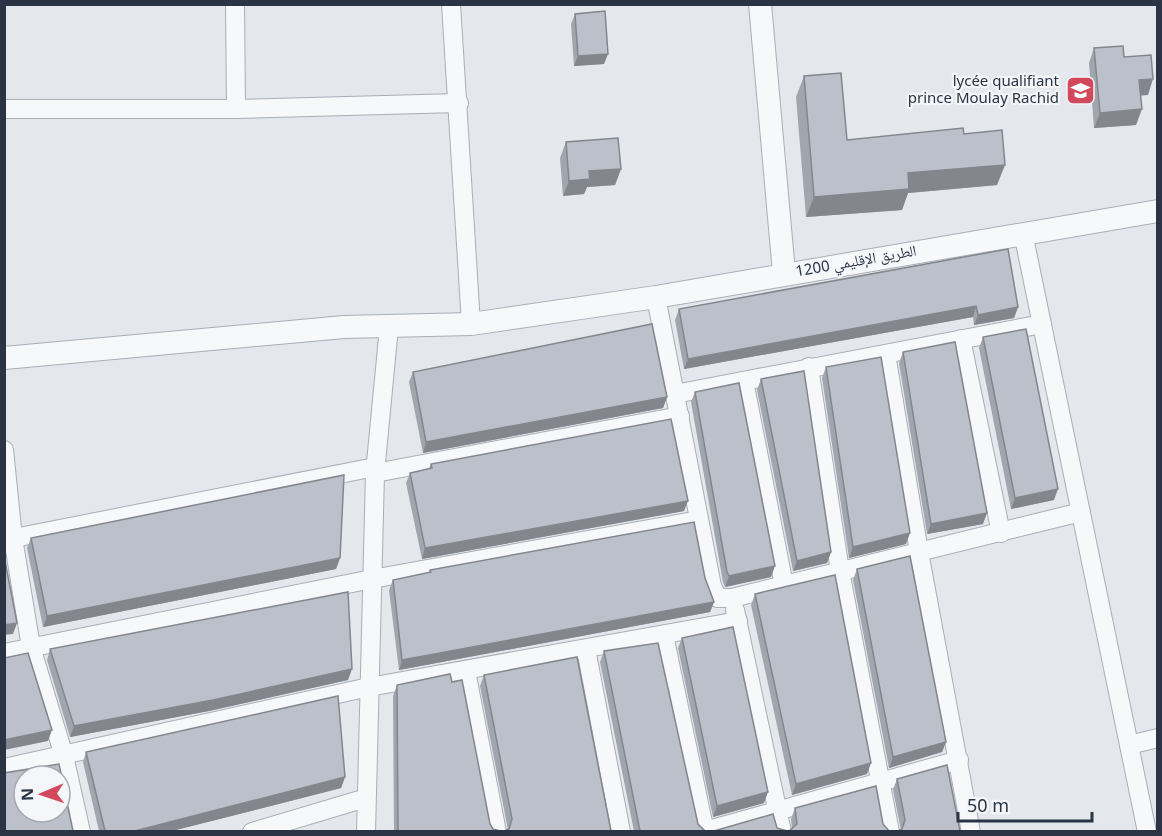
<svg xmlns="http://www.w3.org/2000/svg" width="1162" height="836" font-family="'Noto Sans','Noto Naskh Arabic',sans-serif">
<rect width="100%" height="100%" fill="#e4e7ec"/>
<g fill="none" stroke-linecap="round" stroke-linejoin="round">
<defs>
<g id="minor">
<polyline points="235,4 236,109"/>
<polyline points="451,4 471,324"/>
<polyline points="4,109 236,109 459,103"/>
<polyline points="1023,233 1147,832"/>
<polyline points="656,297 712,586 718,598 732,598 1081,512"/>
<polyline points="961,339 1001,533"/>
<polyline points="886,354 919,552 971,832"/>
<polyline points="809,367 840,571 890,832"/>
<polyline points="744,381 784,585"/>
<polyline points="675,394 1042,324"/>
<polyline points="4,450 13,538 31,647 64,756 81,832"/>
<polyline points="375,473 680,416"/>
<polyline points="4,540 375,467"/>
<polyline points="735,610 782,832"/>
<polyline points="664,635 705,832"/>
<polyline points="586,649 621,832"/>
<polyline points="4,653 372,579 699,520"/>
<polyline points="466,671 497,832"/>
<polyline points="1129,745 1158,738"/>
<polyline points="4,768 369,687 738,621"/>
<polyline points="705,831 959,760"/>
<polyline points="252,832 366,798"/>
<polyline points="366,832 375,473 389,327"/>
</g>
<g id="tertiary">
<polyline points="760,4 784,273"/>
<polyline points="4,358 344,327 471,324 656,297 1158,211"/>
</g>
</defs>
<!-- minor casing -->
<use href="#minor" stroke="#a9aeb7" stroke-width="20"/>
<!-- tertiary casing -->
<use href="#tertiary" stroke="#a9aeb7" stroke-width="24"/>
<!-- minor -->
<use href="#minor" stroke="#f7f8fa" stroke-width="18"/>
<!-- tertiary -->
<use href="#tertiary" stroke="#f7f8fa" stroke-width="22"/>
</g>
<!-- wall -->
<g fill="#a1a5ae">
<polygon points="575,14 604,64 574,66 571,24"/>
<polygon points="1094,48 1124,57 1148,95 1141,95 1136,125 1094,128 1089,63"/>
<polygon points="804,76 847,140 964,134 997,185 908,193 902,210 806,217 796,97"/>
<polygon points="566,142 621,169 615,185 587,187 584,194 563,196 560,158"/>
<polygon points="1008,249 1018,307 1014,318 974,325 973,317 684,369 675,320 679,309"/>
<polygon points="983,337 1054,500 1011,509 979,348"/>
<polygon points="903,352 983,524 927,534 899,363"/>
<polygon points="826,367 906,544 849,558 822,378"/>
<polygon points="413,372 667,397 663,408 423,453 409,382"/>
<polygon points="761,379 831,552 827,563 793,571 757,390"/>
<polygon points="695,392 771,577 725,587 723,582 691,402"/>
<polygon points="431,464 684,511 422,559 406,483 410,473 429,468"/>
<polygon points="31,538 340,558 336,569 43,627 27,548"/>
<polygon points="857,569 946,742 942,752 889,768 853,580"/>
<polygon points="430,570 705,578 714,602 710,612 399,670 389,590 393,580 429,573"/>
<polygon points="755,594 867,774 792,795 751,605"/>
<polygon points="682,638 764,803 713,817 678,648"/>
<polygon points="50,649 348,680 209,711 70,737 47,660"/>
<polygon points="604,651 698,824 705,831 634,831 600,662"/>
<polygon points="484,675 611,831 508,830 480,686"/>
<polygon points="397,685 493,829 500,831 394,831 393,696"/>
<polygon points="86,752 345,777 341,788 172,831 99,831 83,762"/>
<polygon points="897,779 960,831 901,830 893,790"/>
<polygon points="795,808 883,824 792,829 791,819"/>
</g>
<!-- shaded-wall -->
<g fill="#83868d">
<polygon points="608,54 604,64 574,66 578,56"/>
<polygon points="1153,79 1148,95 1134,96 1139,80"/>
<polygon points="1142,109 1136,125 1094,128 1100,113"/>
<polygon points="1005,165 997,185 908,193 902,210 806,217 814,197 908,173"/>
<polygon points="621,169 615,185 587,187 584,194 563,196 569,181 589,171"/>
<polygon points="976,306 973,317 684,369 688,359"/>
<polygon points="1018,307 1014,318 974,325 978,315"/>
<polygon points="667,397 663,408 423,453 426,442"/>
<polygon points="1058,489 1054,500 1011,509 1015,498"/>
<polygon points="688,501 684,511 422,559 425,548"/>
<polygon points="987,513 983,524 927,534 931,524"/>
<polygon points="910,533 906,544 849,558 853,547"/>
<polygon points="831,552 827,563 793,571 797,561"/>
<polygon points="340,558 336,569 43,627 47,616"/>
<polygon points="775,566 771,577 725,587 729,576"/>
<polygon points="714,602 710,612 399,670 402,660"/>
<polygon points="17,623 13,634 4,635 4,625"/>
<polygon points="352,669 348,680 209,711 70,737 74,726"/>
<polygon points="52,730 48,741 4,750 4,740"/>
<polygon points="946,742 942,752 889,768 893,757"/>
<polygon points="871,763 867,774 792,795 796,784"/>
<polygon points="345,777 341,788 172,831 135,831"/>
<polygon points="768,792 764,803 713,817 717,806"/>
</g>
<!-- building -->
<g fill="#bbc0ca" stroke="#83868d" stroke-width="1.5" fill-rule="evenodd">
<polygon points="605,11 608,54 578,56 575,14"/>
<polygon points="1123,46 1124,57 1151,55 1153,79 1139,80 1142,109 1100,113 1094,48"/>
<polygon points="841,73 847,140 963,128 964,134 1002,130 1005,165 908,173 909,189 814,197 804,76"/>
<polygon points="618,138 621,169 589,171 590,179 569,181 566,142"/>
<polygon points="1008,249 1018,307 978,315 976,306 688,359 679,309"/>
<polygon points="652,324 667,397 426,442 413,372"/>
<polygon points="1026,329 1058,489 1015,498 983,337"/>
<polygon points="955,342 987,513 931,524 903,352"/>
<polygon points="881,357 910,533 853,547 826,367"/>
<polygon points="804,371 831,552 797,561 761,379"/>
<polygon points="739,383 775,566 729,576 727,572 695,392"/>
<polygon points="671,419 688,501 425,548 410,473 432,468 431,464"/>
<polygon points="344,475 340,558 47,616 31,538"/>
<polygon points="694,522 705,578 714,602 402,660 393,580 431,572 430,570"/>
<polygon points="4,556 17,623 4,625"/>
<polygon points="910,556 946,742 893,757 857,569"/>
<polygon points="835,575 871,763 796,784 755,594"/>
<polygon points="348,592 352,669 213,700 74,726 50,649"/>
<polygon points="733,627 768,792 717,806 682,638"/>
<polygon points="658,643 698,824 705,831 640,831 604,651"/>
<polygon points="28,653 52,730 4,740 4,658"/>
<polygon points="577,657 611,831 504,831 509,829 512,819 484,675"/>
<polygon points="450,674 452,682 462,680 490,824 493,829 500,831 398,831 397,685"/>
<polygon points="338,696 345,777 135,831 105,831 86,752"/>
<path d="M59,764L73,831H4V773ZM24,776H60V812H24Z"/>
<polygon points="947,765 960,831 898,831 902,829 905,820 897,779"/>
<polygon points="876,786 883,824 889,831 789,831 797,824 795,808"/>
<polygon points="773,814 777,828 787,831 714,831"/>
</g>
<!-- icons -->
<defs>
<symbol id="school-square" viewBox="-11 -11 22 22"><rect x="-9" y="-9" width="18" height="18" rx="4" fill="#d1495b" stroke="#f4f6f9"/><path d="M0-5L7-2L0 1L-7-2ZM-4 1L0 2.5L4 1V4Q0 6-4 4Z" fill="#fff"/></symbol>
</defs>
<g fill-rule="evenodd">
<use href="#school-square" x="1064" y="74" width="33" height="33"/>
</g>
<g text-anchor="middle" stroke-width="4.5" stroke-linejoin="round" paint-order="stroke">
<!-- poi labels -->
<g font-size="15" fill="#2b3445" stroke="#f4f6f9" text-anchor="end">
<text x="1059" y="86">lycée qualifiant<tspan x="1059" dy="17">prince Moulay Rachid</tspan></text>
</g>
<!-- street labels -->
<g font-size="15" fill="#2b3445" stroke="#f4f6f9">
<text transform="translate(856 261) rotate(-10)" y="5">الطريق الإقليمي 1200</text>
</g>
</g>
<!-- border -->
<rect width="1162" height="836" fill="none" stroke="#2b3445" stroke-width="12"/>
<!-- north arrow -->
<g transform="translate(42 794) rotate(268)"><circle r="28" fill="#f4f6f9" stroke="#a4a8b1" stroke-width="1.5"/>
<path d="M0-4.5L10 22L0 15L-10 22Z" fill="#d1495b"/>
<text y="-9" font-size="16" font-weight="bold" text-anchor="middle" fill="#2b3445">N</text>
</g>
<!-- scale -->
<path d="M958 812v9h134v-9" fill="none" stroke="#2b3445" stroke-width="3"/>
<text x="967" y="812" font-size="18" fill="#2b3445" stroke="#f4f6f9" stroke-width="4.5" paint-order="stroke">50 m</text>
</svg>
